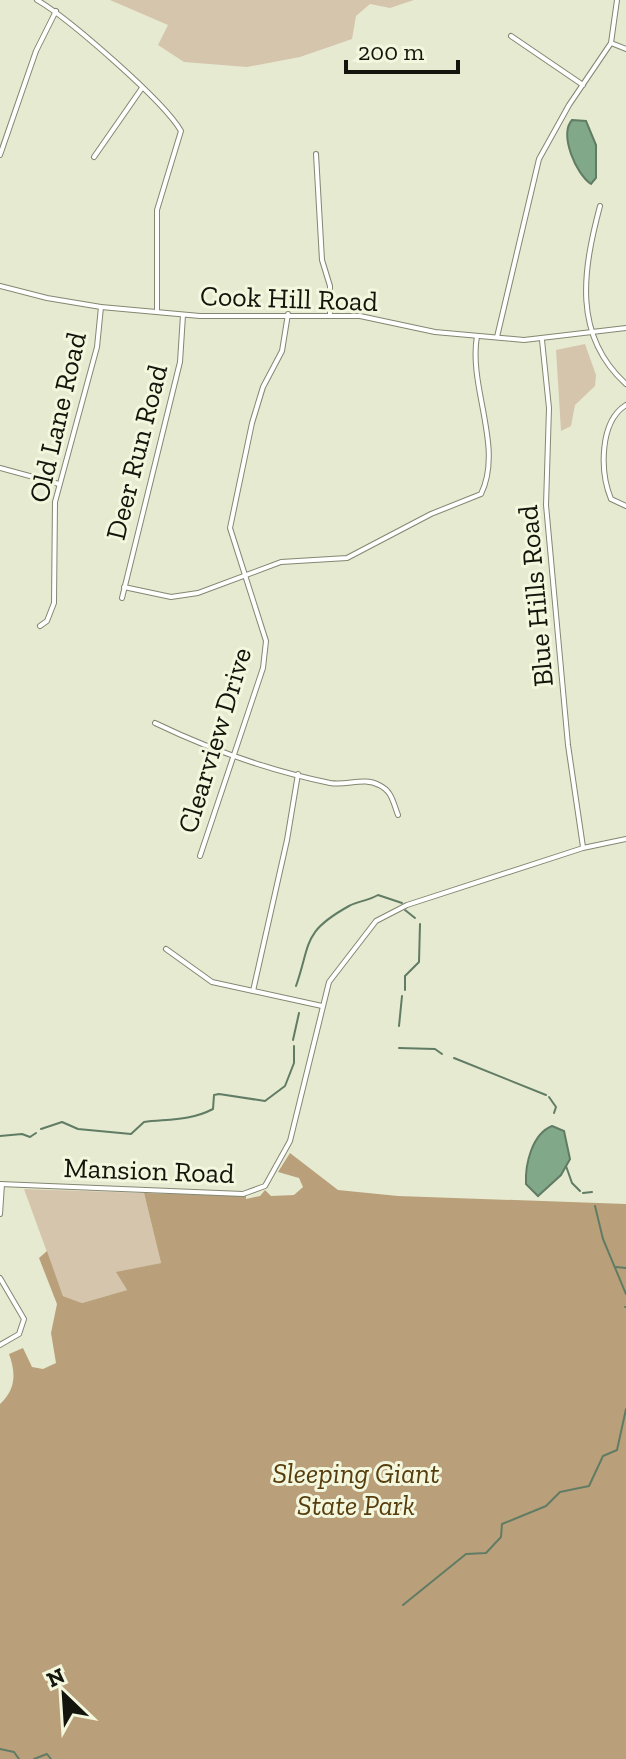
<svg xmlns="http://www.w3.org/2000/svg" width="626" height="1759" font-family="'Zilla Slab',serif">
<rect width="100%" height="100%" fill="#e6ead1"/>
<!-- green -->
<g fill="#d6c5ad">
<polygon points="110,0 414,0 390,8 370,4 356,16 352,39 300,57 247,67 184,62 158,45 168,25"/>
<polygon points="585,344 596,375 595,386 575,405 571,426 561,431 556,350"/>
<polygon points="24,1189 144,1193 161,1263 117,1273 127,1290 82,1303 63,1296"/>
</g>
<!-- forest -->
<path fill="#baa07a" d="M290,1153L338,1190L398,1196L626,1204V1759H0V1404C16,1389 16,1373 9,1354L23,1348L32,1367L43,1369L56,1363L51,1333L57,1304L39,1258L47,1251L63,1296L82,1303L127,1290L116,1272L161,1263L144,1193L246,1196V1199L260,1196L265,1190L271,1196L294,1195L303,1187L299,1178L278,1172Z"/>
<!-- water -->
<g fill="#82a88a" stroke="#617c64" stroke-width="2">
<path d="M572,120L586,121L596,145V178L591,184C576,174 559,135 572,120Z"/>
<path d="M552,1126L564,1131L570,1159L561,1175L538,1196L526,1184C525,1164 532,1134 552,1126Z"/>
</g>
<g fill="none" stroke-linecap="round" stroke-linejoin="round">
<!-- stream -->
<g stroke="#617c64" stroke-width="2">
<polyline points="405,910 415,918"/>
<path d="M296,986C311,943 302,932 349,906C358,901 368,901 378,895L402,903"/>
<polyline points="405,990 405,976 419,962 420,924"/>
<polyline points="399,1026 402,996"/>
<polyline points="293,1040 299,1013"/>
<polyline points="399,1048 435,1049 442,1054"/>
<polyline points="454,1058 546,1095"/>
<polyline points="549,1097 556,1107 554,1113"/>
<path d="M41,1129L62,1122L78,1129L131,1134L144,1122C168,1119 190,1121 213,1109L214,1095L219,1094L265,1101L285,1086L294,1063V1046"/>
<polyline points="0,1136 22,1134 30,1137 36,1133"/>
<polyline points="566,1166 572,1183 580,1191"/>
<polyline points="583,1193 592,1192"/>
<polyline points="595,1206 603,1239 626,1294"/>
<polyline points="616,1267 626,1268"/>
<polyline points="625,1307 626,1307"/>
<polyline points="403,1605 466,1554 486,1553 501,1537 502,1524 546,1506 560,1492 589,1486 603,1456 617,1450 626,1409"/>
<polyline points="0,1749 14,1752 19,1759"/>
<polyline points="34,1759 47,1754 51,1759"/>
</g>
<defs>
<g id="minor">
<path d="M37,0C68,18 164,101 181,131L157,210V312"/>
<polyline points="511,36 583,85"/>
<polyline points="611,43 626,49"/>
<polyline points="316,154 322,260 330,286 330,314"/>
<polyline points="0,155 36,51 56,11"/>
<polyline points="94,157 142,88"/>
<path d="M600,206C583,270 572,335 626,384"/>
<polyline points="0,286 47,298 101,307 200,316 360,316 435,332 524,340 626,328"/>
<polyline points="497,337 539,159 569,105 611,43 617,0"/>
<polyline points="542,340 549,408 546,505 568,745 583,847"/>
<path d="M626,405C599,422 600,472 611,499L626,506"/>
<polyline points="0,468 59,484"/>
<path d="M124,587L171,597L198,593L281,562L347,558L431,514L481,494C504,447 468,387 477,336"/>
<polyline points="122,598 180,362 183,315"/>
<polyline points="40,626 47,621 54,603 55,502 97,347 101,307"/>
<path d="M155,723C209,749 272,771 330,783C347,786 364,777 379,785C392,791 393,802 398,815"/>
<polyline points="200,856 263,668 266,641 230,528 252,423 263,387 282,351 288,314"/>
<polyline points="166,949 212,982 322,1006"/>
<polyline points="253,991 287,840 298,774"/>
<polyline points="0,1184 243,1194 265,1186 290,1141 329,982 376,921 407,905 583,848 626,839"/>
<polyline points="0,1214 2,1184"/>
<polyline points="0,1278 24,1319 19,1334 0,1345"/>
</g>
</defs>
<!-- minor casing -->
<use href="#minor" stroke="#848771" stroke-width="6"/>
<!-- minor -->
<use href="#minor" stroke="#fff" stroke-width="4"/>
</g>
<g text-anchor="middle" stroke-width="6" stroke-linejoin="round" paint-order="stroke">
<!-- street labels -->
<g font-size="28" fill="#13140b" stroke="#f3f7de">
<text transform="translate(289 298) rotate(2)" y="10">Cook Hill Road</text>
<text transform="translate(57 417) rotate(-77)" y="10">Old Lane Road</text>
<text transform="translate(136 452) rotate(-76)" y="10">Deer Run Road</text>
<text transform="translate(535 596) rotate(-95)" y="10">Blue Hills Road</text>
<text transform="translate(214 740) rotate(-73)" y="10">Clearview Drive</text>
<text transform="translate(149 1170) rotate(2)" y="10">Mansion Road</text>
</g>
<!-- park labels -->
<g font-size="28" font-style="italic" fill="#573c0c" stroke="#f3f7de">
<text x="356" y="1483">Sleeping Giant<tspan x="356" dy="32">State Park</tspan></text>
</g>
</g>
<!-- north arrow -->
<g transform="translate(64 1695) rotate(335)" stroke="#f3f7de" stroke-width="6" paint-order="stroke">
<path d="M0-6L14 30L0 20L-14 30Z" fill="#13140b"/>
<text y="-12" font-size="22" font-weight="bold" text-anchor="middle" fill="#13140b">N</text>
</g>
<!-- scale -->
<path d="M346 60v12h112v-12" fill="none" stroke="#13140b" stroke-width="4"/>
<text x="358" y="60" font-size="24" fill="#13140b" stroke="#f3f7de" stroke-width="6" paint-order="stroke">200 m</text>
</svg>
